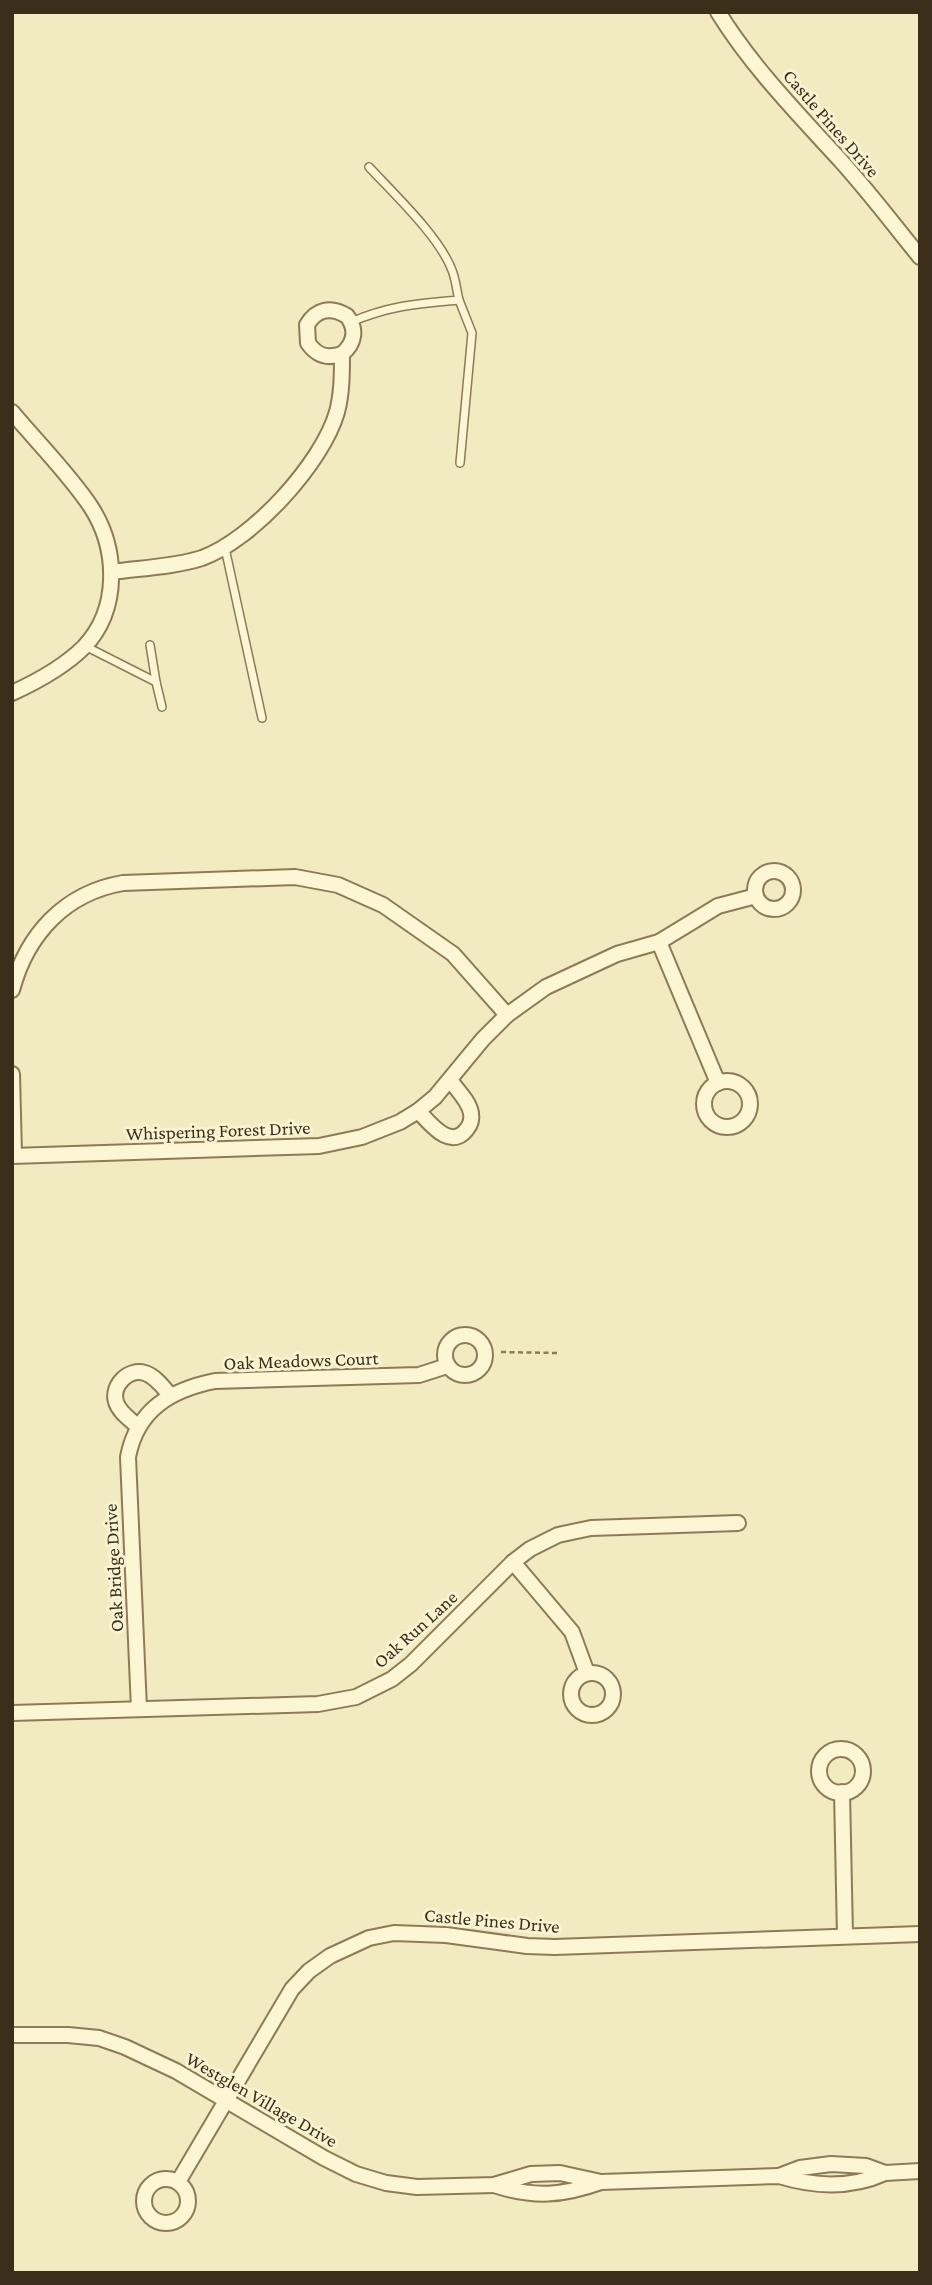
<svg xmlns="http://www.w3.org/2000/svg" width="932" height="2285" font-family="'Crimson Pro',serif">
<rect width="100%" height="100%" fill="#f2eac0"/>
<g fill="none" stroke-linecap="round" stroke-linejoin="round">
<defs>
<g id="lane">
<polyline points="459,300 472,333 460,463"/>
<path d="M351,322C391,305 417,304 459,300C457,292 456,282 453,273C442,239 394,194 369,167"/>
<polyline points="225,548 262,718"/>
<polyline points="150,645 156,682"/>
<polyline points="85,646 156,682 162,707"/>
</g>
<g id="street">
<path d="M718,12C752,67 798,114 841,161C869,192 894,225 920,257"/>
<path d="M12,412C37,442 70,475 91,507C118,549 120,609 84,647C65,666 36,682 12,693"/>
<path d="M112,572C141,568 174,567 202,558C252,540 322,464 337,412C342,393 342,373 342,354C355,343 357,329 347,316C331,306 316,309 307,325L308,343C317,356 327,359 342,354"/>
<circle cx="774" cy="890" r="19"/>
<polyline points="659,942 718,1083"/>
<path d="M12,990C27,934 65,893 123,883L295,877L338,885L383,905L453,954L507,1015"/>
<polyline points="12,1074 14,1155"/>
<circle cx="727" cy="1104" r="23"/>
<path d="M418,1111C430,1123 450,1151 467,1129C471,1124 472,1119 471,1113C469,1101 457,1090 450,1080"/>
<polyline points="12,1156 319,1146 362,1137 400,1122 418,1111 435,1097 483,1039 507,1015 546,987 617,954 659,942 718,906 756,896"/>
<circle cx="465" cy="1355" r="20"/>
<path d="M137,1426C130,1419 119,1412 116,1402C111,1385 129,1368 145,1373C155,1376 163,1387 170,1395"/>
<polyline points="513,1562 572,1632 587,1673"/>
<circle cx="592" cy="1694" r="21"/>
<path d="M139,1709L128,1457C137,1410 170,1390 215,1381L419,1375L447,1366"/>
<polyline points="12,1713 318,1704 356,1697 392,1679 411,1664 513,1562 530,1549 558,1535 591,1528 738,1523"/>
<circle cx="841" cy="1771" r="22"/>
<polyline points="842,1792 845,1936"/>
<polyline points="12,2035 68,2035 99,2038 125,2047 176,2071 324,2158 356,2174 386,2183 417,2187 494,2185 531,2174 560,2173 601,2182"/>
<polyline points="779,2176 800,2168 831,2164 866,2166 885,2173 920,2171"/>
<circle cx="166" cy="2201" r="22"/>
<polyline points="178,2182 292,1989 309,1971 330,1956 369,1938 394,1933 446,1935 527,1946 555,1947 920,1934"/>
<path d="M494,2185C534,2198 562,2196 601,2182L779,2176C815,2187 850,2189 885,2173"/>
</g>
</defs>
<!-- lane casing -->
<use href="#lane" stroke="#8d7b56" stroke-width="10"/>
<!-- street casing -->
<use href="#street" stroke="#8d7b56" stroke-width="18"/>
<!-- path -->
<polyline stroke="#8d7b56" stroke-width="2.5" stroke-dasharray="5 3.5" stroke-linecap="butt" points="501,1352 559,1353"/>
<!-- lane -->
<use href="#lane" stroke="#fcf6d4" stroke-width="7"/>
<!-- street -->
<use href="#street" stroke="#fcf6d4" stroke-width="14"/>
</g>
<g text-anchor="middle" stroke-width="6" stroke-linejoin="round" paint-order="stroke">
<!-- street labels -->
<g font-size="19" fill="#3b2f1c" stroke="#f8f3d0">
<text transform="translate(832 123) rotate(49)" y="7">Castle Pines Drive</text>
<text transform="translate(218 1130) rotate(-2)" y="7">Whispering Forest Drive</text>
<text transform="translate(301 1360) rotate(-2)" y="7">Oak Meadows Court</text>
<text transform="translate(113 1568) rotate(-93)" y="7">Oak Bridge Drive</text>
<text transform="translate(415 1629) rotate(-42)" y="7">Oak Run Lane</text>
<text transform="translate(492 1920) rotate(5)" y="7">Castle Pines Drive</text>
<text transform="translate(262 2099) rotate(30)" y="7">Westglen Village Drive</text>
</g>
</g>
<!-- border -->
<rect width="932" height="2285" fill="none" stroke="#3b2f1c" stroke-width="28"/>
</svg>
